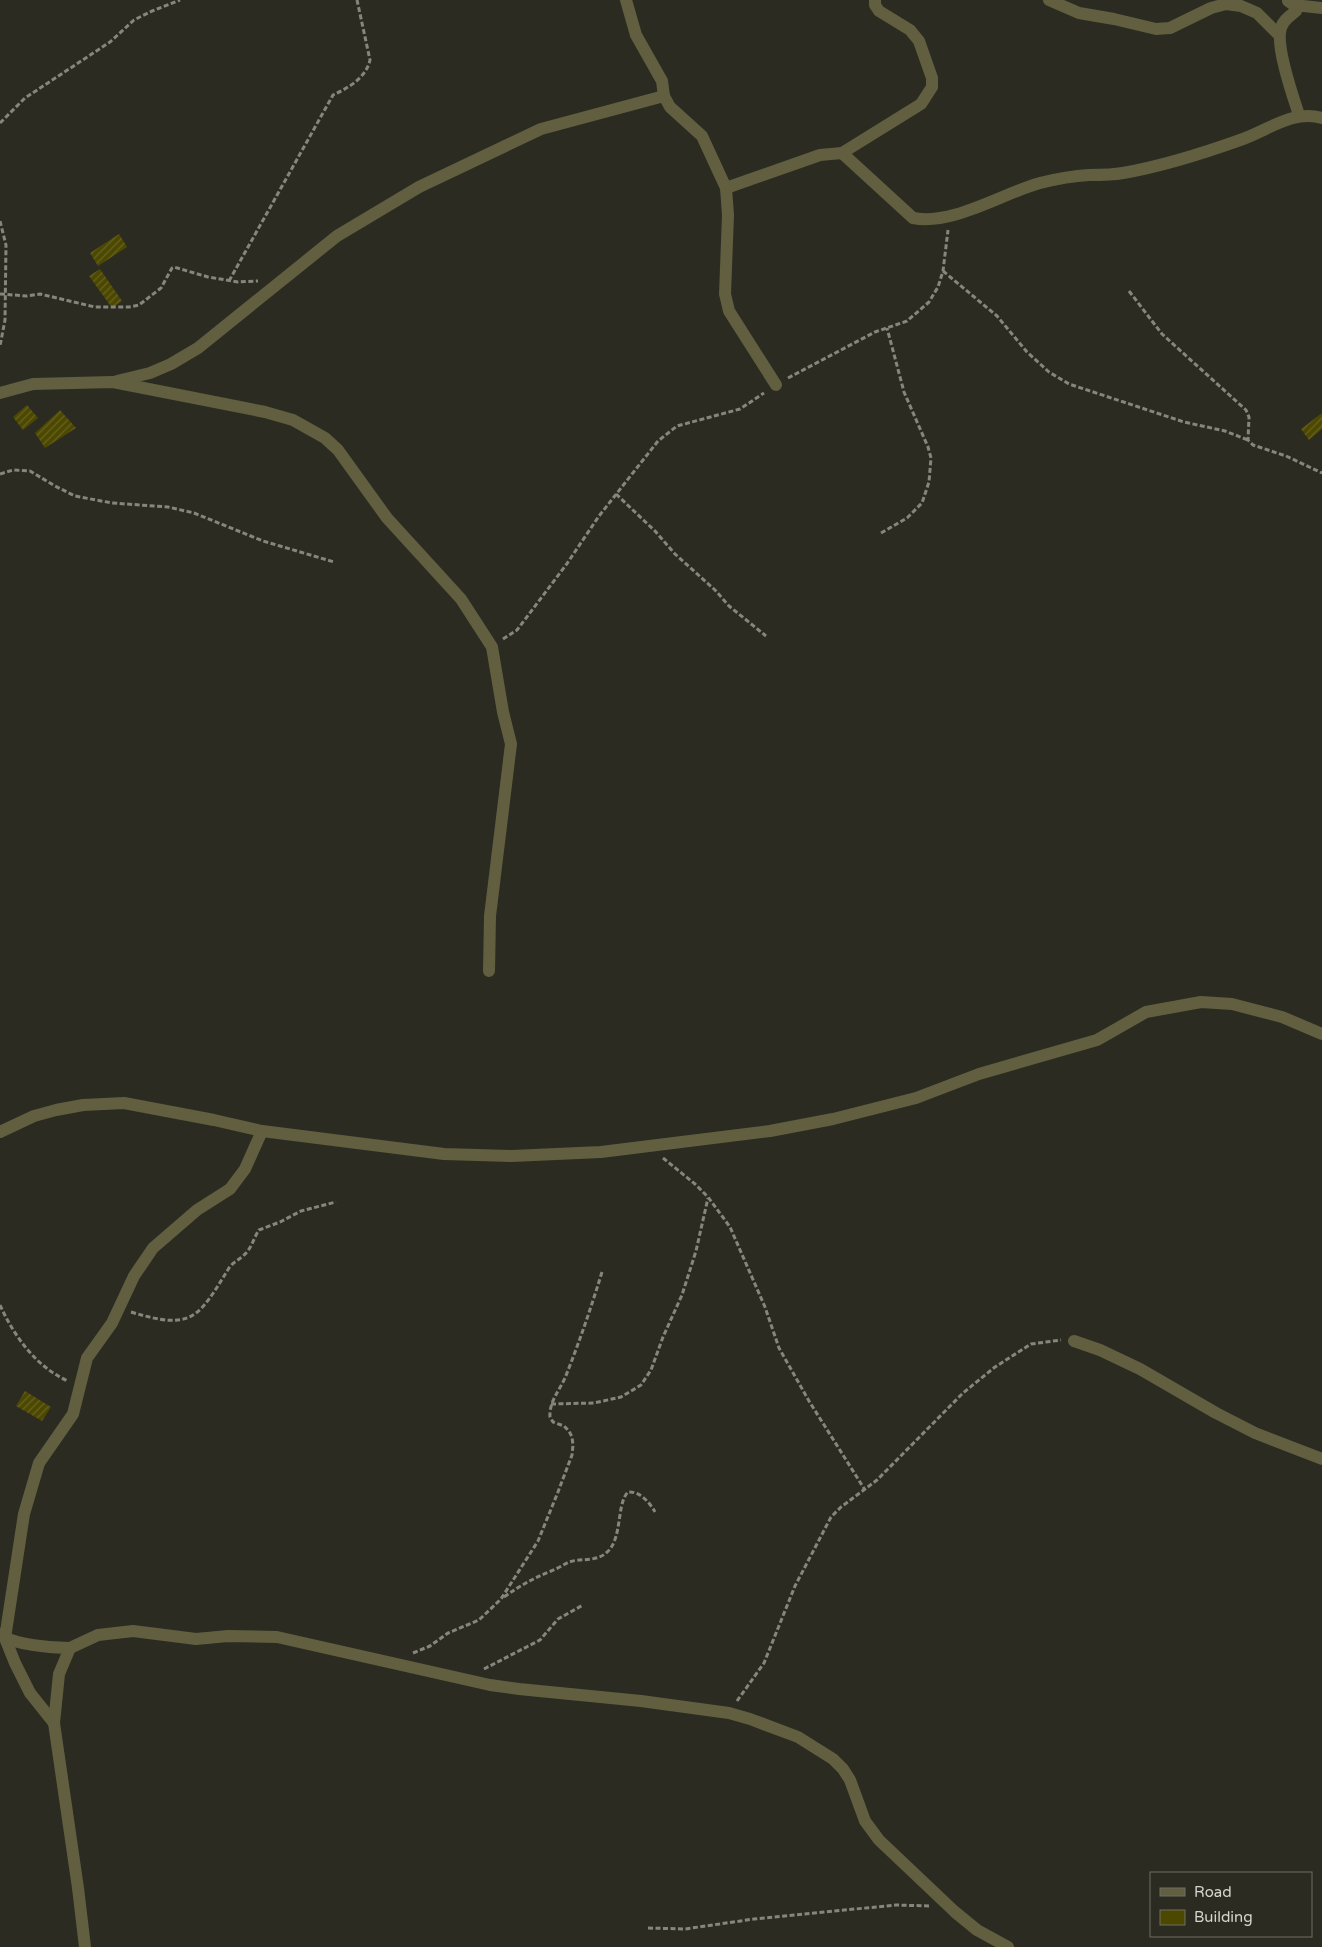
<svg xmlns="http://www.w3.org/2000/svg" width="1322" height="1947" font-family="'Varela Round',sans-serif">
<defs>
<pattern id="building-hatch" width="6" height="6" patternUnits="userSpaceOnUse" patternTransform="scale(1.25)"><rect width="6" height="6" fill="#4d4800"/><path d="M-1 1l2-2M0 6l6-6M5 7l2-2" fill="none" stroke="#666224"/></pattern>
</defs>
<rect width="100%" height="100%" fill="#2b2b21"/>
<!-- building -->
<g fill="url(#building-hatch)">
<polygon points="119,234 127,247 98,266 90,253"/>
<polygon points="100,269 122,301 112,308 89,276"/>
<polygon points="27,405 38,418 23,430 13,417"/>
<polygon points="60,410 76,428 45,448 35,433"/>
<polygon points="1322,413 1322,429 1309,440 1301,429"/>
<polygon points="25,1391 51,1407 42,1421 16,1406"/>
</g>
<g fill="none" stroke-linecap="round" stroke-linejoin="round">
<!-- path -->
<g stroke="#86867e" stroke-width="3" stroke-dasharray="5 2.5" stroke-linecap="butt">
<polyline points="0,123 25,98 110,42 134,20 152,11 180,0"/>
<polyline points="0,221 6,245 5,320 0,346"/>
<polyline points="943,271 997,316 1027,352 1049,372 1069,384 1184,422 1225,431 1248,440"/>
<path d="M229,281L333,95C348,88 366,78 370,60L357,0"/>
<polyline points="1129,291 1162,334 1246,410 1249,417 1248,440 1253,445 1286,456 1322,473"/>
<polyline points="0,294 27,296 40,294 95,307 129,307 139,305 161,288 172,268 174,267 208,277 238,282 258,281"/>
<polyline points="788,378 875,332 907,321 929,302 938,287 943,271 948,230"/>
<polyline points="0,474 13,470 30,471 55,486 75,496 112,503 168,507 194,513 263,541 334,562"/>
<polyline points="616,494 655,531 675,554 715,590 729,606 766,636"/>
<polyline points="881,533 907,518 922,503 929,482 931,458 928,447 904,392 887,328"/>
<polyline points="503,639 517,630 566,565 599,516 658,441 677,426 740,409 764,393"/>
<polyline points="663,1158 695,1184 708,1197 730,1227 765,1307 779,1348 809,1401 865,1490"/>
<path d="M0,1305C14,1336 36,1367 68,1381"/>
<path d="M131,1312C193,1331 198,1318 229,1268C233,1262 241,1259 246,1253C252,1247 254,1237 259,1230L280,1222L301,1211L336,1202"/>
<polyline points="551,1404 594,1403 621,1397 641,1385 651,1370 663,1337 682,1295 696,1251 708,1198"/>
<path d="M504,1597C521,1585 532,1579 551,1571C557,1569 563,1565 569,1562C581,1558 596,1562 606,1553C623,1540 616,1504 628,1492C640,1491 650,1503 655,1512"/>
<path d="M413,1653L430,1646L448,1633L479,1620L501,1599L538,1541L558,1492L572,1455L573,1445L572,1437L569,1431L564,1426L553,1422L550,1417C549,1402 559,1391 565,1378C579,1343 591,1308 602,1272"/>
<polyline points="484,1669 540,1640 558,1619 583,1605"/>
<polyline points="737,1701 764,1663 795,1586 831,1517 841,1507 877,1480 963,1393 995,1367 1031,1344 1061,1340"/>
<polyline points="648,1928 685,1929 754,1919 896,1905 929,1906"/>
</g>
<!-- minor -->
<g stroke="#615f3f" stroke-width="12">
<polyline points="626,0 636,35 662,81 664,96 670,107 702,136 726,188 728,215 725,294 729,311 776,385"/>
<polyline points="1049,0 1079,13 1114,19 1156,29 1170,28 1211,8 1226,4 1241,6 1257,13 1279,35"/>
<polyline points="1288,1 1294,5 1322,8"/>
<path d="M1294,5L1296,11C1290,16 1283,20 1281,28C1275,45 1293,97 1299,115"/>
<path d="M842,153L913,218C952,226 1003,193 1040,183C1056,179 1072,176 1089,175C1100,175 1112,175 1123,173C1164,166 1204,153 1243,139C1270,129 1293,110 1322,118"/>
<polyline points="726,188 820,155 842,153 921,104 932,87 932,78 919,41 910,30 879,11 875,5 875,0"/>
<polyline points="117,381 150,373 171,364 198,348 337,236 419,187 541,129 664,96"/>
<polyline points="0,393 33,384 113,382 265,412 293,420 325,438 338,450 387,518 461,599 492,647 503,712 511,744 490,916 489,971"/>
<polyline points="0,1132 34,1116 56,1110 83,1105 124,1103 214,1120 262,1131 444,1154 512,1156 601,1152 770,1131 833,1119 916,1098 979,1074 1097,1040 1146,1012 1201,1002 1232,1004 1282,1017 1322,1034"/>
<polyline points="1074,1341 1100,1350 1140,1369 1216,1413 1255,1433 1322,1459"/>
<path d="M1,1634C11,1645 55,1648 70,1648"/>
<polyline points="54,1723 30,1693 15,1663 5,1638 24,1514 39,1463 73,1414 87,1358 112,1323 134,1276 153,1248 197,1210 230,1189 245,1169 262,1131"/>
<polyline points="85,1947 78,1888 54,1723 59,1674 70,1648 98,1635 133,1631 196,1639 228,1636 277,1637 490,1685 519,1689 641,1701 729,1713 750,1719 798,1737 833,1759 843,1769 850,1780 865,1821 879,1840 955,1912 977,1930 1008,1947"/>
</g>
</g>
<!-- legend -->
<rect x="1150" y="1872" width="162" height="65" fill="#2b2b21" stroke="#6f6f66"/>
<rect x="1160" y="1888" width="25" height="8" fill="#615f3f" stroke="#6f6f66"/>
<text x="1194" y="1897" font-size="15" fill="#d5d5ce">Road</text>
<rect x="1160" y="1910" width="25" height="15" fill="#4d4800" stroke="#6f6f66"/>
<text x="1194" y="1922" font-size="15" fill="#d5d5ce">Building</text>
</svg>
